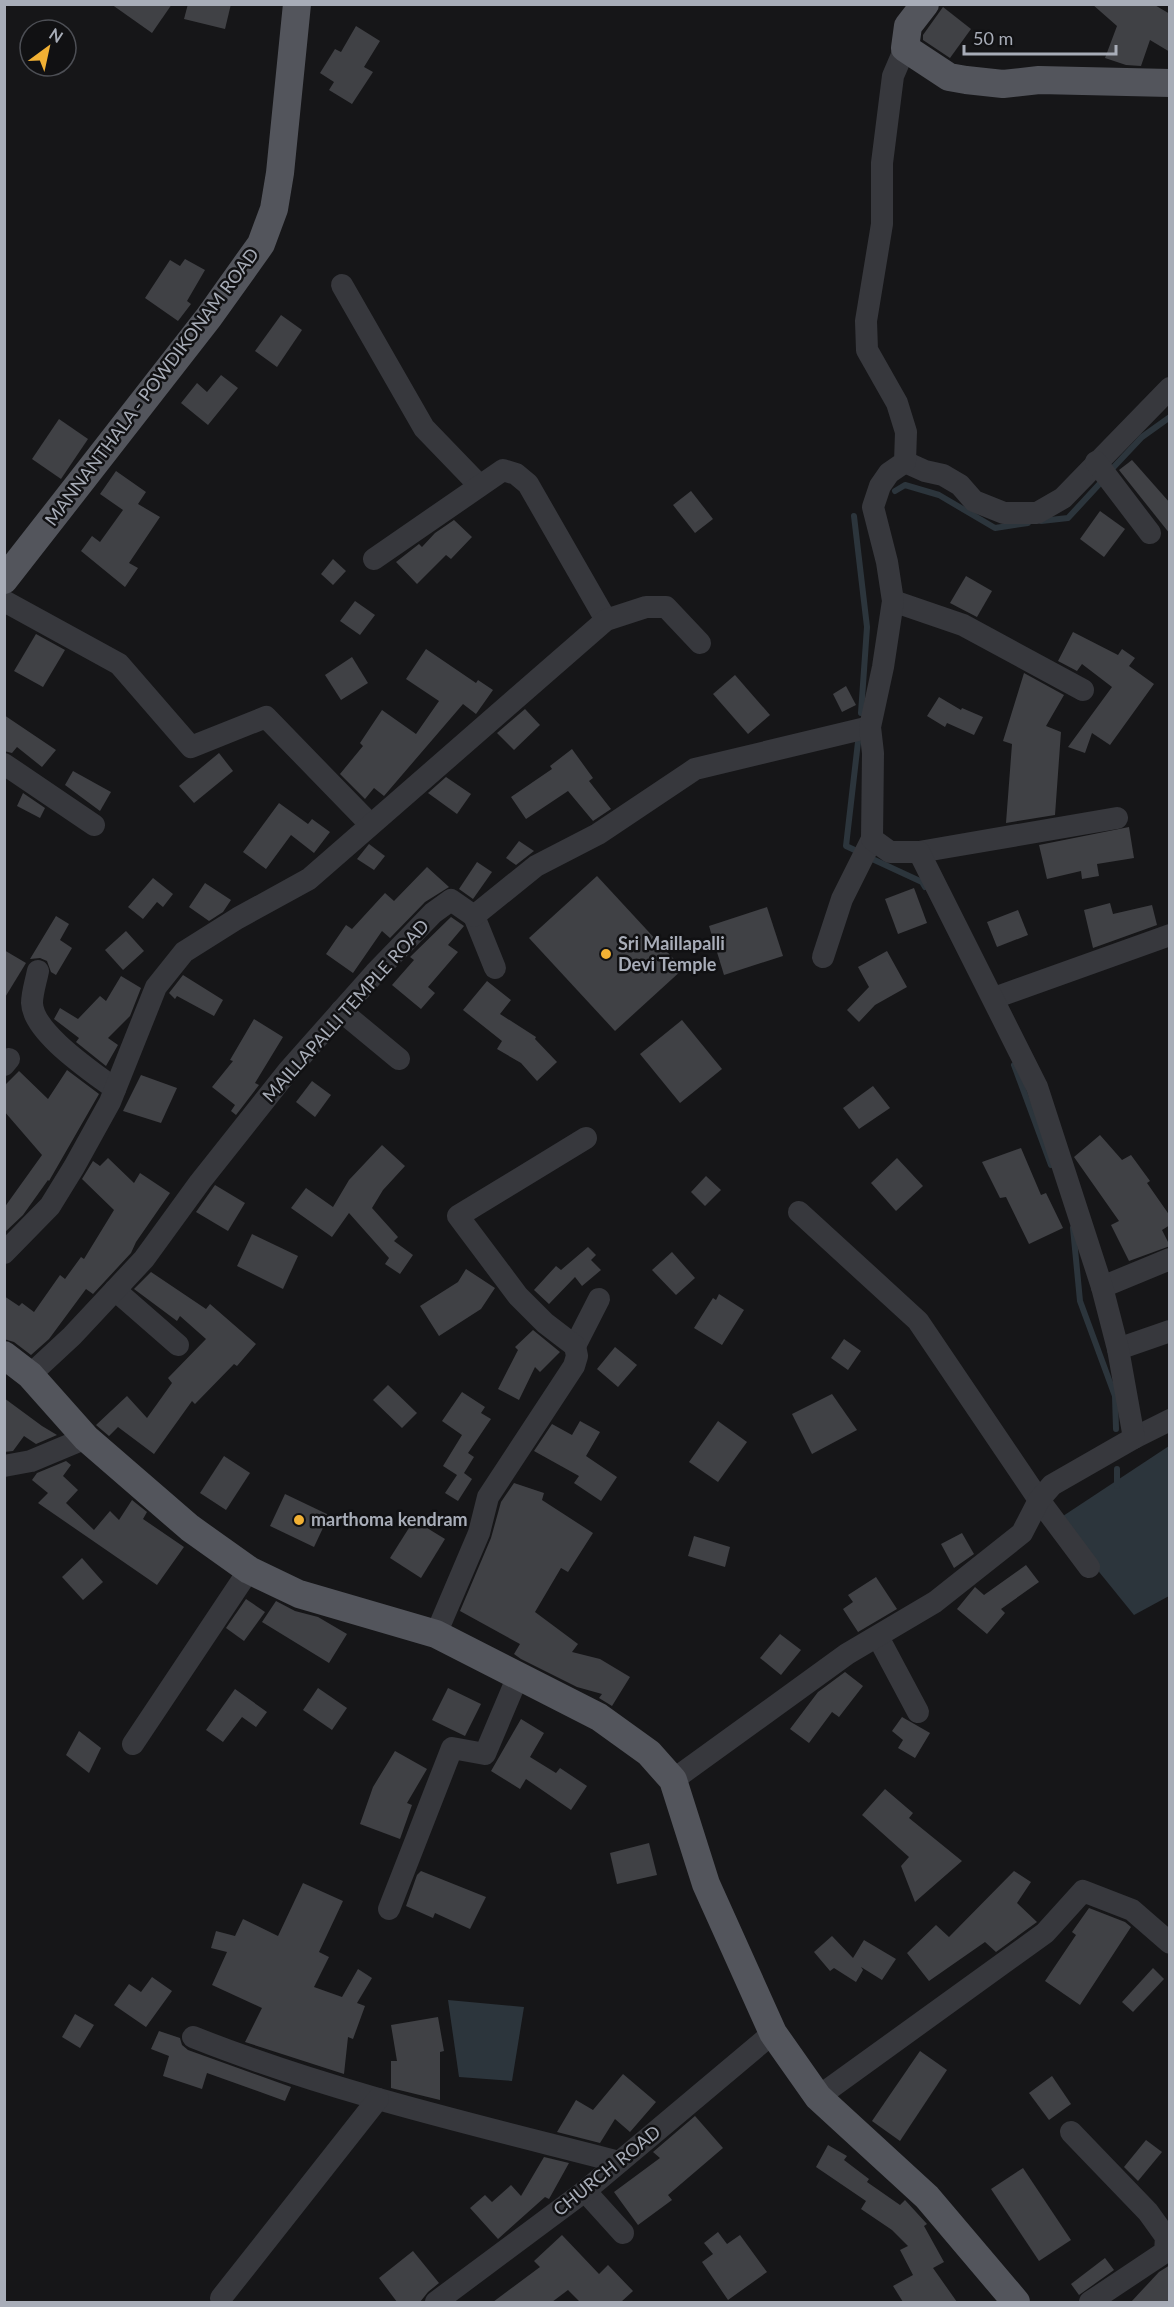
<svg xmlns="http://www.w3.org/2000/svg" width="1174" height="2307" font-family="Lato,sans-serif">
<rect width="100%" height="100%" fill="#161618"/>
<!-- water -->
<g fill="#2c353c">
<polygon points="1169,1446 1169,1596 1134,1615 1057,1520"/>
<polygon points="448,2000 524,2007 512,2081 459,2077"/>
</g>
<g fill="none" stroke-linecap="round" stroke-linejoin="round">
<!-- stream -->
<g stroke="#2c353c" stroke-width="6">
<polyline points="1110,471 1142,437 1170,417"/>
<polyline points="895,491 905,485 939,495 995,528 1028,523"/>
<polyline points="854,516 867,627 861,713"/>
<polyline points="1041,521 1068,518 1104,479"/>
<polyline points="858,742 846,846 859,852"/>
<polyline points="868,857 922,882 925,887"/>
<polyline points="1014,1065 1051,1165"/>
<polyline points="1073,1228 1080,1301 1115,1396 1116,1429"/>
<polyline points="1117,1469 1117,1486"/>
</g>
</g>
<!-- building -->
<g fill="#404145">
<polygon points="111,4 172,4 152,33"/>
<polygon points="188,4 231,4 225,29 184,19"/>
<polygon points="1092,4 1153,4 1170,14 1170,52 1150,40 1141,66 1126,65 1105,58 1117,26"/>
<polygon points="943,7 971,29 950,58 923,40 923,35"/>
<polygon points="356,26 380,41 364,67 373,72 352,104 329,90 334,82 320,73 335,49 341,52"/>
<polygon points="185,259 205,270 187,301 191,304 178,321 145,298 170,260 180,266"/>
<polygon points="281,315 302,330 277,367 255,351"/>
<polygon points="221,375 238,388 208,425 181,403 197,383 207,392"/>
<polygon points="59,419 88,439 61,479 32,459"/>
<polygon points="1132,460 1170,503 1170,534 1119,470"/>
<polygon points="116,471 146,492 138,504 160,517 129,563 138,568 125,587 81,551 92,536 100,542 123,510 100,494"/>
<polygon points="691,491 713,519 695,533 673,505"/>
<polygon points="1100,511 1125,529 1104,557 1080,539"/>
<polygon points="454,520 472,537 451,559 446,555 417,584 396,562 419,544 422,547 435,533"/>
<polygon points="333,559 346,571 333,585 321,574"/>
<polygon points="966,576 992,591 977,617 950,603"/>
<polygon points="355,601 375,615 360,635 340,621"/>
<polygon points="1073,632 1118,655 1122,649 1135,658 1129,666 1154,684 1110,745 1092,733 1085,753 1068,747 1112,687 1082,664 1077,671 1058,661"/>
<polygon points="36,634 65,650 43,687 14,671"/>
<polygon points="426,649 476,683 478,680 493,690 476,714 463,704 384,796 374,788 365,799 340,774 363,746 360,743 382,710 416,734 439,701 406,679"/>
<polygon points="352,657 368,683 341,700 325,675"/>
<polygon points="1024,673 1064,695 1046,726 1061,732 1055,815 1006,823 1012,744 1003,741"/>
<polygon points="735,675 770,715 748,734 713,694"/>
<polygon points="846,686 856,705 842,712 833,694"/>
<polygon points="939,697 961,710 962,708 983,717 974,735 947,723 945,727 927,716"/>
<polygon points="525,709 540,725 514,750 497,733"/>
<polygon points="4,715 56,750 42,767 17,747 12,753 4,751"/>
<polygon points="572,749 593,778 589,781 611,809 593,821 568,791 526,819 511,797 552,769 550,766"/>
<polygon points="219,753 233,771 194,803 179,786"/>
<polygon points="73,771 111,792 100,811 65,785"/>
<polygon points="446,777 471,794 457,814 428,793"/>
<polygon points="23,793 45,808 40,818 17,806"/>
<polygon points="279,803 308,824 312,819 330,832 314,853 291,835 266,869 243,852"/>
<polygon points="1129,827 1134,858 1097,864 1099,876 1082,879 1081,871 1047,879 1039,845"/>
<polygon points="519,841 534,851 516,865 506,858"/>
<polygon points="369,844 385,856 374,870 357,859"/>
<polygon points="477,862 492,872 473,899 459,889"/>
<polygon points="427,867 449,887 425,902 390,938 382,931 353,973 326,954 346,925 352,929 385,893 394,901"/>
<polygon points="597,876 683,969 615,1031 529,938"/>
<polygon points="153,878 173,894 163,907 157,902 143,919 128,907"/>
<polygon points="205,883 231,900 223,912 209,921 189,907"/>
<polygon points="914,888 927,923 898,934 885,899"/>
<polygon points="1110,903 1113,914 1152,905 1157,925 1093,948 1084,910"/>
<polygon points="767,907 783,956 724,975 709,926"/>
<polygon points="1018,910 1028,935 997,947 987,922"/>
<polygon points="56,916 69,924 60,940 72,948 56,975 51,972 47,961 40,958 30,959"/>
<polygon points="451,917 464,926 448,945 458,952 428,987 435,993 421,1009 392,985 414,960 410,957"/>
<polygon points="126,931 144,951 123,970 105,950"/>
<polygon points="4,950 26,963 4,999"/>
<polygon points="887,951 907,987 875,1005 859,1022 847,1010 869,987 858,967"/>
<polygon points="183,975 223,1000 214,1016 177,996 175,999 169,993"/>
<polygon points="121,976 141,988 130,1016 108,1038 118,1045 106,1066 76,1042 79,1038 54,1019 60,1008 78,1019 100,996 106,1001"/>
<polygon points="487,981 511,1000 500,1014 536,1037 535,1039 557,1062 537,1081 521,1063 497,1049 502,1041 463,1010"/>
<polygon points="254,1019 283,1037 255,1083 259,1085 236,1115 231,1111 235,1105 212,1087 233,1061 230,1060"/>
<polygon points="682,1020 722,1069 680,1103 640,1054"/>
<polygon points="67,1070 99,1094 49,1181 48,1180 23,1215 4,1233 4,1208 42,1155 4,1111 4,1086 19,1071 48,1099"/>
<polygon points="141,1075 177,1088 161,1123 123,1111"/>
<polygon points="312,1081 331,1095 315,1117 296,1102"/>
<polygon points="873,1086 890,1108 859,1129 843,1108"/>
<polygon points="1100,1135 1122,1160 1131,1155 1150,1181 1147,1183 1170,1216 1170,1225 1162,1230 1170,1246 1129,1261 1111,1225 1119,1221 1074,1157"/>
<polygon points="382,1145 405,1166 383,1190 372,1208 398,1237 394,1241 413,1255 400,1274 385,1264 389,1258 349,1213 332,1237 291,1208 306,1188 333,1207 349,1180"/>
<polygon points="1021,1148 1041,1195 1046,1193 1063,1228 1029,1244 1006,1197 1000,1198 982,1162"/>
<polygon points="108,1158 134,1183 140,1173 170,1193 136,1242 131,1253 93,1294 86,1289 49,1339 31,1355 14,1342 4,1339 4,1296 19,1306 22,1303 34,1312 60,1275 65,1279 81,1257 84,1259 114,1210 82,1179 93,1161 100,1166"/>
<polygon points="897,1158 923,1186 896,1211 871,1183"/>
<polygon points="706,1176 721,1190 705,1206 691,1192"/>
<polygon points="215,1185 245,1203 228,1231 196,1212"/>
<polygon points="252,1234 298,1256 283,1289 237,1266"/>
<polygon points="588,1247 596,1255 591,1260 601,1270 582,1286 575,1277 549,1304 534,1290 556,1266 561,1270"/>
<polygon points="672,1252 695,1278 676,1295 652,1270"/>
<polygon points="466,1269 495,1288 481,1309 439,1336 420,1306 458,1282"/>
<polygon points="151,1272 206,1309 210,1304 256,1344 237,1366 234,1364 195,1404 192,1401 154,1454 118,1427 109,1436 96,1425 127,1396 147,1418 172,1383 168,1378 206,1339 180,1316 177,1321 134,1289"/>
<polygon points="719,1294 744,1310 722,1345 694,1328 713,1298 716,1300"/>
<polygon points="533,1330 560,1352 540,1372 535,1367 519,1400 498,1389 518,1350 515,1347"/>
<polygon points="844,1339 861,1351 848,1370 831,1358"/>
<polygon points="615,1347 637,1365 618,1387 597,1369"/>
<polygon points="388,1385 417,1413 402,1428 373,1400"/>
<polygon points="462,1392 485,1407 481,1413 491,1419 468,1453 474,1457 464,1473 472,1479 458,1501 445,1493 457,1475 443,1466 462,1435 442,1421"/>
<polygon points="832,1394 857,1430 812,1454 792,1414"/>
<polygon points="4,1398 42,1426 57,1435 36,1444 24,1436 13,1451 4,1452"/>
<polygon points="580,1421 600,1432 586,1456 617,1477 601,1501 574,1483 579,1476 534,1451 552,1424 572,1435"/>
<polygon points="718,1421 747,1442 718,1482 689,1462"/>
<polygon points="224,1456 250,1473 226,1510 200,1493"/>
<polygon points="66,1461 71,1465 63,1476 78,1490 66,1503 94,1530 110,1511 119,1520 132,1500 147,1512 143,1519 184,1547 157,1585 38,1503 48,1493 32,1480 37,1473"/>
<polygon points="514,1483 544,1493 542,1500 593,1533 568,1572 561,1568 535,1612 578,1644 572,1652 600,1659 630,1677 612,1706 599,1698 602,1694 577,1687 521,1659 514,1654 520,1644 460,1611 491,1538 501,1502"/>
<polygon points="285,1494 329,1515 314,1547 270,1526"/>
<polygon points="414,1520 445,1539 421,1578 390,1558"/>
<polygon points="962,1533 974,1554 954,1568 941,1544"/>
<polygon points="694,1536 730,1547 725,1567 688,1556"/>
<polygon points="82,1558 103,1582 83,1600 62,1577"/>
<polygon points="1026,1565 1039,1582 1001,1609 1005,1613 987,1634 957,1609 975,1587 984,1595"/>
<polygon points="876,1577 897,1609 858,1632 843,1609 853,1602 848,1595"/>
<polygon points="246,1599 265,1612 244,1641 226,1628"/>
<polygon points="276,1601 295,1611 318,1617 347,1634 329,1663 262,1622"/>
<polygon points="780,1634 801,1650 781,1675 760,1658"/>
<polygon points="845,1672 863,1686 839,1717 832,1712 809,1743 790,1729 818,1692"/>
<polygon points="318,1688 347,1708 332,1730 303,1710"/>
<polygon points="448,1688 481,1704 465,1736 432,1720"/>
<polygon points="235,1689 267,1712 256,1727 242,1717 223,1742 206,1730"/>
<polygon points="902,1717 930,1733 915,1758 898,1748 903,1740 892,1731"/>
<polygon points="521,1719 544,1733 530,1757 556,1773 560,1768 587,1786 571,1810 526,1779 520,1789 491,1771"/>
<polygon points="79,1731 101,1748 89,1773 66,1755"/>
<polygon points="395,1751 427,1769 407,1803 412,1805 400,1839 360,1824 373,1787"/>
<polygon points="885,1789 913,1813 909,1818 962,1861 915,1902 901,1866 909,1857 862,1815"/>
<polygon points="649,1843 657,1875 617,1884 610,1853"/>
<polygon points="421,1871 486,1897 470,1929 435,1913 433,1918 406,1906 417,1875"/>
<polygon points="1014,1871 1031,1882 1017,1903 1037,1922 996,1952 985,1942 929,1981 907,1953 936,1925 949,1937"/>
<polygon points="303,1883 343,1901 319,1952 329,1957 314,1987 342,1997 358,1969 372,1978 357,2003 365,2006 353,2039 348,2037 344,2074 245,2042 262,2008 212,1985 227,1952 211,1948 216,1931 235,1936 243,1919 278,1936"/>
<polygon points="1089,1908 1125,1922 1131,1927 1080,2005 1045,1981 1076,1935 1072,1932"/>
<polygon points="832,1936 853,1958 864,1940 896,1959 882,1980 861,1967 863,1970 856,1982 834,1968 830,1971 814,1952"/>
<polygon points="1153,1968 1164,1979 1133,2012 1122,2002"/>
<polygon points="152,1977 172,1991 146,2027 114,2005 129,1984 141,1992"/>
<polygon points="75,2014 94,2025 80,2048 62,2037"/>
<polygon points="438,2017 444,2051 440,2052 440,2100 391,2088 391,2061 397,2061 391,2025"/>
<polygon points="159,2031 180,2038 182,2045 188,2050 291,2087 285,2101 207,2073 202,2089 163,2076 169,2056 151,2049"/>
<polygon points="920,2051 947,2070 900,2141 872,2121"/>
<polygon points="623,2074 656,2102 630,2132 615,2119 600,2143 557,2132 576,2100 593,2110"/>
<polygon points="1052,2076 1071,2104 1049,2120 1029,2093"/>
<polygon points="695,2116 723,2148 668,2195 672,2200 638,2225 614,2192 660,2158 653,2152"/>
<polygon points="1146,2140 1162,2152 1138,2181 1124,2167"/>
<polygon points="828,2145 847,2156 844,2160 869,2179 867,2182 900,2205 905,2200 927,2224 924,2226 944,2262 933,2268 957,2302 903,2302 893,2286 913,2275 900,2250 908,2246 892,2230 861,2209 866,2201 816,2167"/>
<polygon points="544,2157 569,2163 549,2199 545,2197 498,2239 470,2208 485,2195 492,2202 511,2185 521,2196"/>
<polygon points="1023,2168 1071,2240 1039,2261 991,2189"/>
<polygon points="718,2232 727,2244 740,2235 767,2272 728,2300 702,2262 713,2254 704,2243"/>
<polygon points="562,2235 599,2274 608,2265 633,2291 621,2302 580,2302 568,2290 552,2302 493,2302 540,2267 534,2261"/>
<polygon points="413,2251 439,2283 428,2292 420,2302 397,2302 379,2278"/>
<polygon points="1105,2258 1114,2270 1079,2295 1071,2284"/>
<polygon points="1170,2265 1170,2302 1131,2302 1159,2272"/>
</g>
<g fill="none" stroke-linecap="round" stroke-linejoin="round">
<!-- minor -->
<g stroke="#37383d" stroke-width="22">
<polyline points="342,285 424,428 479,485"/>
<polyline points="905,462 925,471 943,475 960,485 974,501 1004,513 1037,513 1063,498 1170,388"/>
<polyline points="1096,462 1150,533"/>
<polyline points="374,559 503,470 516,474 528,484 606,620"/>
<polyline points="4,601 119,664 191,747 266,717 370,824"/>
<polyline points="893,601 963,625 1083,690"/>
<polyline points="4,764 94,825"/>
<polyline points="919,852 1117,818"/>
<polyline points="474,916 495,968"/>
<polyline points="823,957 842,899 872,839"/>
<path d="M38,971C36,981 32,993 32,1003C33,1033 93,1072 115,1089"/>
<polyline points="994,998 1170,935"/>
<polyline points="341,1011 399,1059"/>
<polyline points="4,1065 9,1059"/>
<polyline points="799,1212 918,1321 1039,1500 1089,1567"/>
<polyline points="4,1253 50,1206 74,1167 110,1102 156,987 184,952 238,918 309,879 606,620 646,607 666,607 700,643"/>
<polyline points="1102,1287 1170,1259"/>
<polyline points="115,1290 178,1345"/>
<polyline points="575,1346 599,1299"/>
<polyline points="1118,1349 1170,1331"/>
<polyline points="30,1375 72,1336 144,1259 200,1182 288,1071 375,973 433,913 451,900 474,916 536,866 598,834 695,769 870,727"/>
<polyline points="1134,1438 1170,1420"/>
<polyline points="4,1466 31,1461 86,1438"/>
<polyline points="436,1634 479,1533 488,1497 574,1366 577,1356 575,1346 545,1323 518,1296 458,1216 586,1138"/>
<polyline points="878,1637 918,1712"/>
<polyline points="133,1744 249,1570"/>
<polyline points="673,1780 847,1654 935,1602 1022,1533 1039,1500 1052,1485 1134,1438 1118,1349 1102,1287 1037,1087 919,852 890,852 872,839 873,753 870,727 883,667 893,601 887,562 873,507 880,486 889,473 905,462 906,432 897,403 867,350 866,321 882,224 882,163 893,76 905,48"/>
<polyline points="389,1909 452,1748 485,1754 518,1676"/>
<path d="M193,2037C331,2092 476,2125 619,2162"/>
<polyline points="818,2097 1045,1933 1083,1891 1132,1910 1170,1943"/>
<polyline points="1071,2132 1148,2212 1166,2237 1165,2252 1090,2302"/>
<polyline points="585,2191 623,2233"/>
<polyline points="221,2298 378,2099"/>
<polyline points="436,2302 585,2191 773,2033"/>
</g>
<!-- major -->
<g stroke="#53555c" stroke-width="28">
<polyline points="925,4 908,26 905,48 949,77 966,80 1003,84 1039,80 1170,83"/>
<polyline points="4,580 209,317 261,244 274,209 280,173 297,4"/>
<polyline points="4,1355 30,1375 86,1438 190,1528 249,1570 299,1594 436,1634 599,1717 649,1753 673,1780 706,1884 773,2033 818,2097 927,2197 1016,2302"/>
</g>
</g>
<!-- markers -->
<g fill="#f2b134" stroke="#111113" stroke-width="2">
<circle cx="606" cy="954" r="6"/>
<circle cx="299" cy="1520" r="6"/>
</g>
<g text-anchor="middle" stroke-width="5" stroke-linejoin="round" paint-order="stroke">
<!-- street labels -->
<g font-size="18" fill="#a8adb8" stroke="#111113">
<text transform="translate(152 387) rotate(-53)" y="6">MANNANTHALA - POWDIKONAM ROAD</text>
<text transform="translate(346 1011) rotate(-48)" y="6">MAILLAPALLI TEMPLE ROAD</text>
<text transform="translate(607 2171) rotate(-39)" y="6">CHURCH ROAD</text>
</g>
<!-- poi labels -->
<g font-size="18" font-weight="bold" fill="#a8adb8" stroke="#111113" text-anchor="start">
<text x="618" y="950">Sri Maillapalli<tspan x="618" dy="21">Devi Temple</tspan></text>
<text x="311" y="1526">marthoma kendram</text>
</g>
</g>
<!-- border -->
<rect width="1174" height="2307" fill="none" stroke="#a8adb8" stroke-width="12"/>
<!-- north arrow -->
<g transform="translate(48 48) rotate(33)"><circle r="28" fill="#111113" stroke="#4d4f55" stroke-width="1.5"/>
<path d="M0-4.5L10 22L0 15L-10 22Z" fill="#f2b134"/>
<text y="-9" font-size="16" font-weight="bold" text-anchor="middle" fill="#a8adb8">N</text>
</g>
<!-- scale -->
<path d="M964 45v9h152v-9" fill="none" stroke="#a8adb8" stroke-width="3"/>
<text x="973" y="45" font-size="18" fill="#a8adb8" stroke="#111113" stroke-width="4.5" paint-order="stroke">50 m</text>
</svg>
